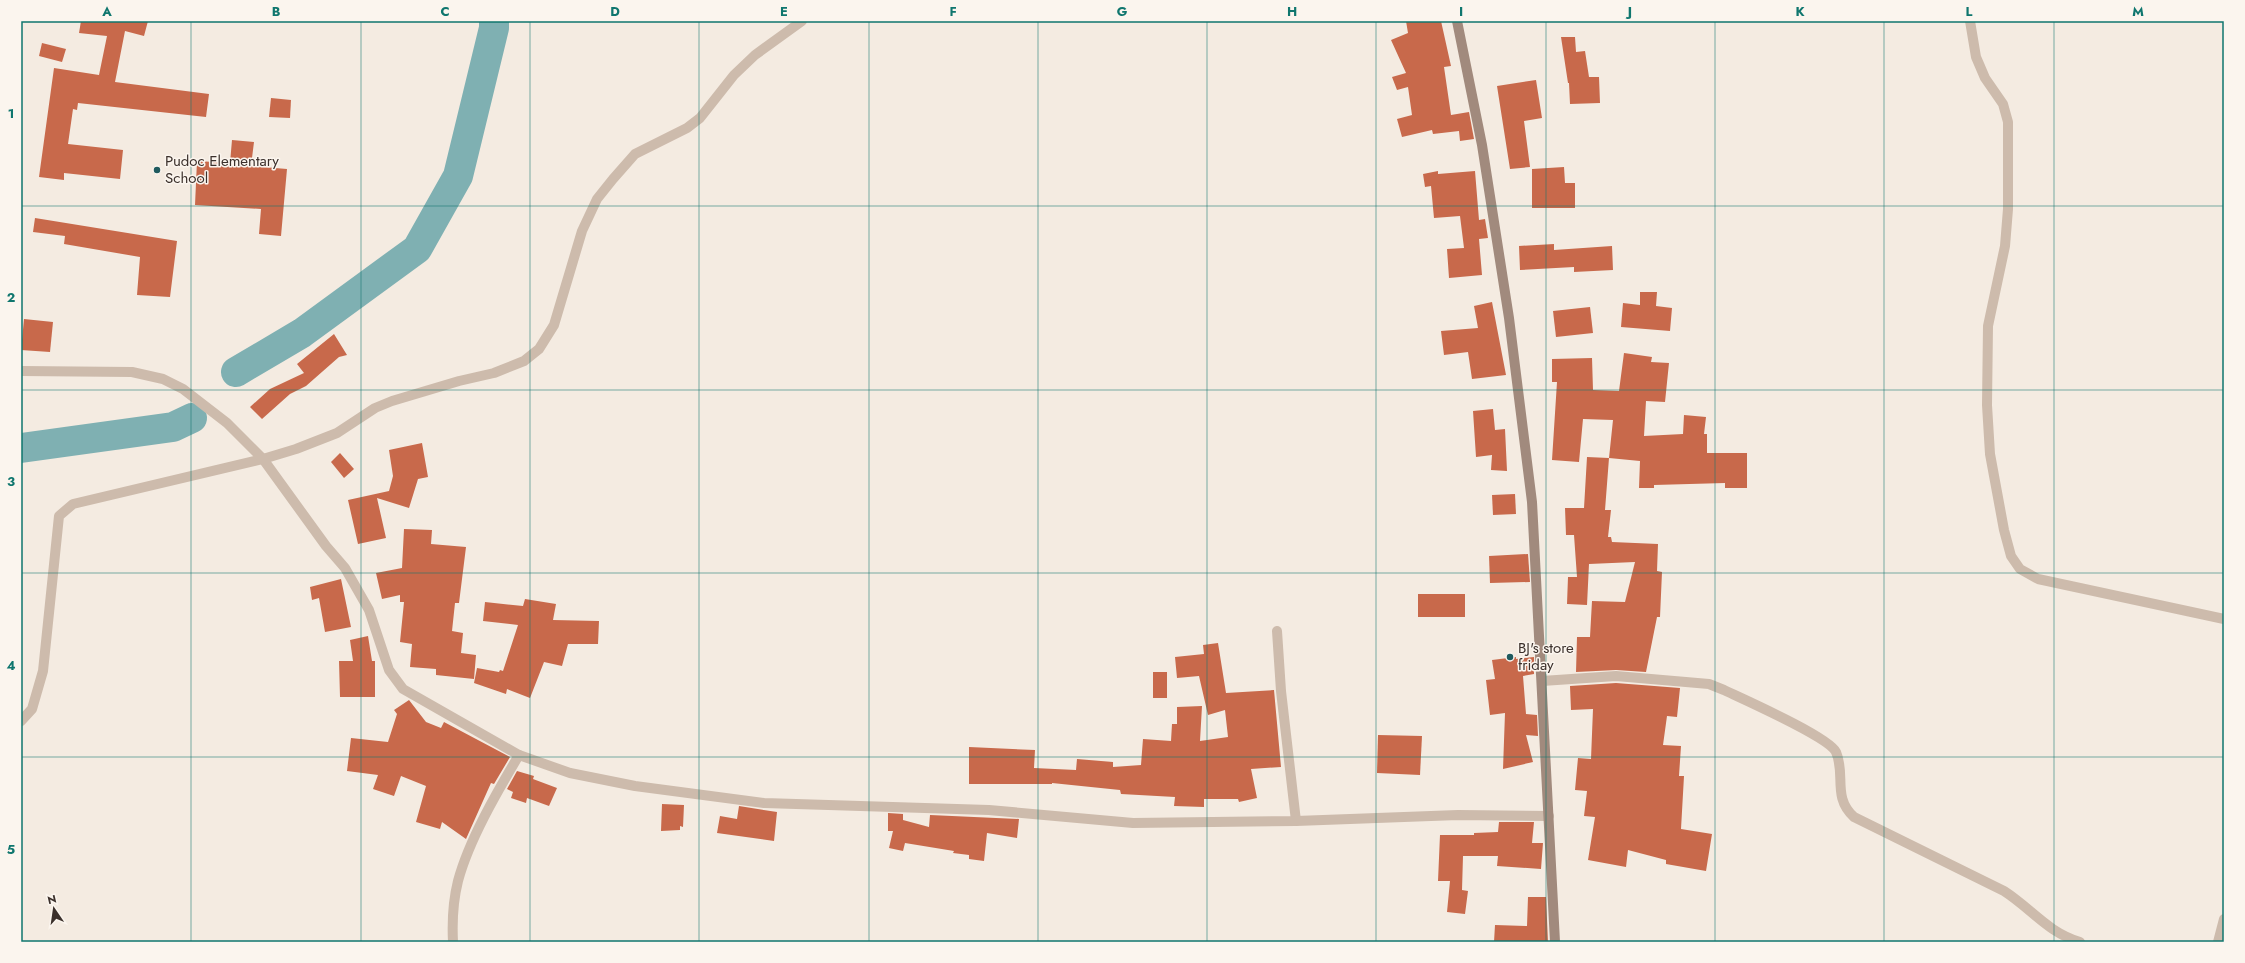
<svg xmlns="http://www.w3.org/2000/svg" width="2245" height="963" font-family="Jost,sans-serif">
<rect width="100%" height="100%" fill="#f4ebe1"/>
<g fill="none" stroke-linecap="round" stroke-linejoin="round">
<!-- river -->
<g stroke="#7fb0b2" stroke-width="30">
<polyline points="236,372 302,333 417,249 458,176 494,28 494,21"/>
<polyline points="21,448 173,427 192,418"/>
</g>
</g>
<!-- building -->
<g fill="#c8694b">
<polygon points="81,21 148,21 144,36 125,31 115,82 209,94 206,117 78,103 77,110 73,109 68,144 123,150 120,179 64,173 64,180 39,177 54,68 99,75 107,36 79,33"/>
<polygon points="1406,21 1441,21 1451,66 1444,67 1451,115 1469,112 1474,139 1460,141 1459,131 1433,134 1432,130 1402,137 1397,119 1412,115 1408,87 1397,90 1392,77 1406,73 1391,40 1408,33"/>
<polygon points="1561,37 1575,37 1576,52 1585,51 1589,77 1599,77 1600,103 1570,104 1569,83 1568,83"/>
<polygon points="42,43 66,49 62,62 39,56"/>
<polygon points="1536,80 1542,118 1524,121 1530,167 1510,169 1497,86"/>
<polygon points="271,98 291,100 290,118 269,117"/>
<polygon points="232,140 254,142 251,166 287,169 281,236 259,234 261,209 195,205 197,161 230,163"/>
<polygon points="1564,167 1565,183 1575,183 1575,208 1532,208 1532,169"/>
<polygon points="1438,171 1438,174 1475,171 1479,220 1485,219 1488,238 1479,239 1482,275 1449,278 1447,249 1464,248 1460,216 1434,218 1431,186 1425,187 1423,174"/>
<polygon points="35,218 177,241 170,297 137,295 140,257 64,244 65,236 33,232"/>
<polygon points="1554,244 1554,250 1612,246 1613,270 1574,272 1574,267 1520,270 1519,246"/>
<polygon points="1640,292 1657,292 1656,306 1672,308 1670,331 1621,327 1623,303 1640,305"/>
<polygon points="1492,302 1506,375 1472,379 1468,352 1444,355 1441,331 1478,328 1474,306"/>
<polygon points="1590,307 1593,333 1556,337 1553,311"/>
<polygon points="24,319 53,322 50,352 21,350"/>
<polygon points="334,334 347,355 339,357 306,386 290,394 262,419 250,407 270,389 304,373 297,364"/>
<polygon points="1624,353 1652,357 1651,362 1669,363 1665,402 1646,401 1644,436 1683,434 1684,415 1706,417 1704,434 1707,434 1707,453 1747,453 1747,488 1725,488 1725,483 1654,485 1654,488 1639,488 1640,461 1609,458 1613,420 1583,419 1579,462 1552,460 1557,382 1552,382 1552,359 1592,358 1593,390 1619,391"/>
<polygon points="1493,409 1495,430 1505,429 1507,471 1491,470 1492,455 1476,457 1473,411"/>
<polygon points="422,443 428,477 418,479 409,508 377,498 386,538 358,544 348,500 389,491 393,476 389,450"/>
<polygon points="340,453 354,469 344,478 331,462"/>
<polygon points="1587,457 1609,458 1605,510 1611,510 1608,537 1611,537 1612,542 1658,544 1657,571 1662,572 1660,617 1657,617 1646,672 1616,670 1576,672 1577,637 1590,637 1592,601 1625,602 1635,562 1589,564 1587,605 1567,604 1568,577 1577,577 1574,535 1566,535 1565,508 1584,508"/>
<polygon points="1515,494 1516,514 1493,515 1492,495"/>
<polygon points="404,529 432,530 431,544 466,547 459,603 455,603 452,631 463,633 461,653 476,655 474,679 436,675 436,669 410,667 412,644 400,642 404,602 400,602 400,595 382,599 376,573 402,568"/>
<polygon points="1528,554 1530,582 1490,583 1489,556"/>
<polygon points="341,579 351,627 325,632 319,598 312,600 310,587"/>
<rect x="1418" y="594" width="47" height="23"/>
<polygon points="525,599 556,604 553,620 599,621 598,644 568,644 562,666 544,662 530,698 507,689 506,694 474,683 477,668 499,672 500,670 503,671 518,625 483,621 485,602 523,606"/>
<polygon points="368,636 372,661 375,661 375,697 340,697 339,661 353,661 350,640"/>
<polygon points="1218,643 1226,693 1274,690 1281,767 1251,769 1257,798 1239,802 1238,799 1204,799 1204,807 1174,806 1175,797 1121,794 1120,790 1052,783 1052,784 969,784 969,747 1035,750 1034,768 1076,770 1077,759 1113,762 1113,767 1141,765 1143,739 1171,741 1172,724 1177,724 1177,707 1202,706 1200,741 1228,737 1225,710 1208,715 1199,676 1177,678 1175,657 1204,654 1203,645"/>
<polygon points="1516,657 1516,659 1534,657 1534,674 1523,676 1526,714 1537,715 1538,736 1526,735 1533,762 1503,769 1505,713 1490,715 1486,680 1495,679 1492,660"/>
<rect x="1153" y="672" width="14" height="26"/>
<polygon points="1616,683 1680,688 1677,717 1667,716 1663,745 1681,746 1679,776 1684,776 1681,829 1712,834 1706,871 1666,864 1666,860 1628,850 1626,867 1588,860 1595,817 1584,816 1587,791 1575,790 1578,758 1591,759 1593,709 1571,710 1570,686"/>
<polygon points="409,700 426,722 441,728 444,722 510,757 494,784 491,783 466,839 442,822 440,829 416,822 426,786 401,776 394,796 373,789 378,775 347,771 351,738 388,742 397,714 394,710"/>
<polygon points="1378,735 1422,736 1420,775 1377,773"/>
<polygon points="517,771 534,776 533,779 557,788 549,806 527,798 526,803 511,798 513,792 507,789"/>
<polygon points="662,804 684,805 683,827 680,826 680,830 661,831"/>
<polygon points="739,806 777,812 774,841 717,833 720,816 737,819"/>
<polygon points="888,813 903,814 903,820 929,827 930,815 1019,819 1017,838 987,833 984,861 969,859 969,855 953,853 954,851 905,843 903,851 889,848 893,831 888,831"/>
<polygon points="1499,822 1534,822 1532,843 1543,843 1541,869 1497,866 1498,856 1463,856 1462,890 1468,891 1465,914 1447,912 1450,881 1438,881 1440,835 1474,835 1474,833 1498,832"/>
<polygon points="1528,897 1546,897 1548,942 1494,942 1495,925 1527,926"/>
</g>
<g fill="none" stroke-linecap="round" stroke-linejoin="round">
<!-- minor -->
<g stroke="#cdbbac" stroke-width="10">
<polyline points="1970,21 1976,57 1985,78 2003,104 2008,122 2008,209 2005,246 1988,326 1987,405 1990,454 2004,530 2011,556 2020,569 2038,579 2224,619"/>
<polyline points="1277,631 1281,691 1296,821"/>
<path d="M1542,681L1616,676L1709,684L1724,690C1743,699 1829,737 1836,752C1846,775 1832,797 1854,817L2004,891C2032,909 2047,932 2080,942"/>
<polyline points="21,721 32,709 43,671 59,516 73,504 263,459 296,449 337,433 375,408 392,401 459,381 494,373 524,361 539,349 554,325 582,231 597,199 613,179 635,154 687,128 700,118 734,75 755,55 802,21"/>
<path d="M453,942C452,922 453,901 458,881C469,840 497,792 519,755"/>
<polyline points="2218,942 2224,919"/>
</g>
<!-- tertiary -->
<polyline stroke="#cdbbac" stroke-width="10" points="21,371 132,372 163,379 183,389 227,423 263,459 326,546 345,568 369,610 389,670 403,689 519,755 570,773 635,786 764,803 989,810 1133,823 1296,821 1458,815 1549,816"/>
<!-- secondary -->
<polyline stroke="#a18a7d" stroke-width="10" points="1457,21 1482,145 1509,318 1532,502 1555,942"/>
</g>
<!-- grid -->
<path fill="none" stroke="#0f766e" stroke-width="1" stroke-opacity="0.55" d="M191,21V942M361,21V942M530,21V942M699,21V942M869,21V942M1038,21V942M1207,21V942M1376,21V942M1546,21V942M1715,21V942M1884,21V942M2054,21V942M21,206H2224M21,390H2224M21,573H2224M21,757H2224"/>
<!-- markers -->
<g fill="#1f5a5e" stroke="#fbf5ee" stroke-width="1.5">
<circle cx="157" cy="170" r="4"/>
<circle cx="1510" cy="657" r="4"/>
</g>
<g text-anchor="middle" stroke-width="3" stroke-linejoin="round" paint-order="stroke">
<!-- poi labels -->
<g font-size="15" fill="#3b302b" stroke="#fbf5ee" text-anchor="start">
<text x="165" y="166">Pudoc Elementary<tspan x="165" dy="17">School</tspan></text>
<text x="1518" y="653">BJ's store<tspan x="1518" dy="17">friday</tspan></text>
</g>
</g>
<!-- border -->
<rect width="2245" height="963" fill="none" stroke="#fbf5ee" stroke-width="44"/>
<!-- north arrow -->
<g transform="translate(54 909) rotate(347)" stroke="#fbf5ee" stroke-width="3" paint-order="stroke">
<path d="M0-3L7 15L0 10L-7 15Z" fill="#3b302b"/>
<text y="-6" font-size="11" font-weight="bold" text-anchor="middle" fill="#3b302b">N</text>
</g>
<rect x="22" y="22" width="2201" height="919" fill="none" stroke="#0f766e" stroke-width="1.5"/>
<g font-size="13" text-anchor="middle" font-weight="bold" fill="#0f766e">
<text x="107" y="16">A</text>
<text x="276" y="16">B</text>
<text x="445" y="16">C</text>
<text x="615" y="16">D</text>
<text x="784" y="16">E</text>
<text x="953" y="16">F</text>
<text x="1122" y="16">G</text>
<text x="1292" y="16">H</text>
<text x="1461" y="16">I</text>
<text x="1630" y="16">J</text>
<text x="1800" y="16">K</text>
<text x="1969" y="16">L</text>
<text x="2138" y="16">M</text>
<text x="11" y="118">1</text>
<text x="11" y="302">2</text>
<text x="11" y="486">3</text>
<text x="11" y="670">4</text>
<text x="11" y="854">5</text>
</g>
</svg>
